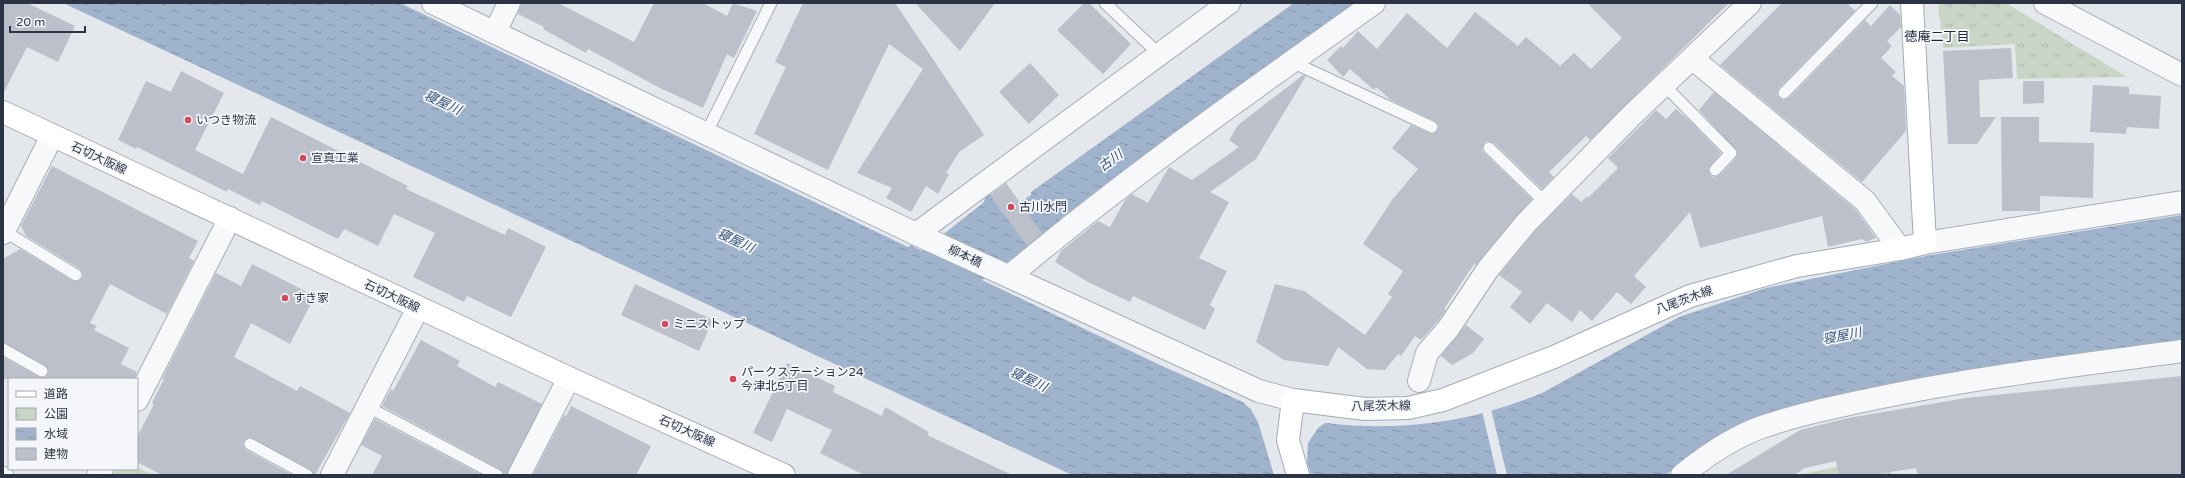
<svg xmlns="http://www.w3.org/2000/svg" width="2185" height="478" font-family="'Varela Round','Noto Sans JP',sans-serif">
<defs>
<pattern id="park-tufts" width="24" height="20" patternUnits="userSpaceOnUse"><rect width="24" height="20" fill="#c9d6c5"/><path d="M3 7l-1-3M5 7V3M7 7l1-3M15 17l-1-3M17 17v-4M19 17l1-3" fill="none" stroke="#adb8ab"/></pattern>
<pattern id="water-ripples" width="26" height="14" patternUnits="userSpaceOnUse"><rect width="26" height="14" fill="#9fb4cc"/><path d="M2 4q2-2 4 0t4 0M15 11q2-2 4 0t4 0" fill="none" stroke="#8293a7"/></pattern>
</defs>
<rect width="100%" height="100%" fill="#e4e7ec"/>
<!-- park -->
<g fill="url(#park-tufts)">
<polygon points="1938,3 2006,3 2127,77 2017,79 2015,44 1943,48"/>
<polygon points="1886,456 1892,475 1804,474"/>
<polygon points="137,467 153,475 113,475 116,469 137,469"/>
</g>
<!-- water -->
<path fill="url(#water-ripples)" d="M63,3H400L908,247L911,245L922,251L983,203L988,192L1003,213L1031,195V192L1294,3H1361L1064,216L1044,236L982,280L1160,365L1243,402L1249,408C1275,413 1301,420 1327,423C1402,432 1475,422 1544,392L1679,317L1766,288L1931,255L2182,215V341L1966,373L1689,457L1666,475H1072Z"/>
<!-- pier -->
<g fill="#e4e7ec">
<polygon points="1246,401 1250,406 1328,421 1318,428 1308,443 1307,462 1311,475 1274,475 1258,422"/>
<polygon points="1491,409 1507,475 1497,475 1482,411"/>
</g>
<!-- building -->
<g fill="#bbc0ca">
<polygon points="3,3 27,3 75,26 58,62 27,47 3,94"/>
<polygon points="521,3 558,3 634,42 654,3 703,3 727,16 733,3 757,11 734,58 727,54 703,108 658,87 588,49 586,53 543,29 544,27 518,14"/>
<polygon points="803,3 895,3 984,135 959,152 946,173 949,174 938,194 926,186 911,212 886,198 892,188 857,173 923,69 889,44 828,170 754,134 786,67 775,62"/>
<polygon points="915,3 995,3 960,51"/>
<polygon points="1084,3 1089,3 1131,44 1103,74 1057,30"/>
<polygon points="1587,3 1729,3 1590,140 1586,136 1549,172 1554,177 1542,189 1494,143 1487,141 1484,143 1482,150 1484,153 1532,199 1476,265 1474,264 1444,309 1446,310 1438,321 1421,340 1415,336 1401,356 1398,354 1385,370 1367,369 1338,347 1328,366 1284,360 1256,342 1275,284 1304,291 1365,335 1392,297 1388,294 1403,271 1363,244 1392,200 1418,169 1392,148 1411,125 1432,134 1438,130 1439,126 1435,121 1391,100 1376,87 1374,90 1350,69 1343,77 1327,60 1341,46 1343,48 1358,31 1377,49 1407,13 1447,48 1475,12 1518,46 1526,37 1560,66 1574,53 1591,69 1622,38"/>
<polygon points="1782,3 1847,3 1855,11 1779,88 1777,95 1783,100 1789,98 1865,20 1871,26 1890,5 1900,15 1901,27 1887,41 1892,46 1881,58 1896,72 1892,76 1904,86 1906,131 1862,182 1720,65"/>
<polygon points="2011,48 2013,78 1979,80 1980,117 1996,117 1977,144 1948,144 1943,51"/>
<polygon points="1030,63 1059,95 1029,124 999,92"/>
<polygon points="181,71 224,93 195,150 243,174 271,117 408,186 406,189 505,235 508,228 546,247 511,317 467,296 464,302 413,277 435,233 394,214 378,246 344,229 338,239 262,201 260,205 228,189 227,192 137,147 136,149 118,140 146,81 171,92"/>
<polygon points="1303,75 1306,76 1256,159 1210,192 1229,202 1199,258 1227,271 1210,305 1215,309 1205,330 1133,296 1130,302 1088,282 1055,262 1061,251 1098,221 1110,227 1125,200 1132,194 1148,203 1169,167 1192,180 1239,147 1229,140 1238,125"/>
<polygon points="2023,81 2044,81 2044,103 2023,104"/>
<polygon points="2093,85 2129,87 2129,94 2161,96 2159,129 2127,127 2126,134 2090,132"/>
<polygon points="1714,92 1856,210 1876,238 1866,242 1862,239 1828,247 1822,216 1700,248 1690,212 1634,276 1646,287 1631,304 1617,292 1592,321 1580,310 1572,322 1547,303 1530,324 1510,307 1522,292 1499,275 1535,231 1572,194 1581,202 1587,196 1588,198 1618,168 1608,158 1656,110 1666,119 1676,109 1690,121 1721,153 1708,169 1710,175 1713,177 1720,175 1736,158 1738,152 1699,110"/>
<polygon points="2001,117 2039,117 2039,142 2094,143 2093,198 2040,196 2040,211 2002,211"/>
<polygon points="52,166 198,241 189,258 194,261 167,314 110,284 90,323 97,326 94,330 129,348 121,364 137,372 134,379 3,379 3,357 39,377 46,377 49,371 45,365 3,342 3,259 20,249 73,281 80,281 83,276 80,269 26,236 21,226"/>
<polygon points="1006,183 1042,233 1027,246 990,195"/>
<polygon points="252,264 315,296 290,344 251,323 234,357 297,391 300,386 350,413 315,475 310,469 250,437 244,441 243,445 246,450 292,475 162,475 137,462 137,437 154,404 152,403 164,379 162,379 216,273 241,286"/>
<polygon points="635,284 713,320 699,351 621,315"/>
<polygon points="1466,325 1484,339 1473,353 1452,365 1441,356"/>
<polygon points="421,340 460,361 457,366 495,387 498,382 542,404 507,475 504,475 500,469 382,406 391,389 393,391"/>
<polygon points="787,363 835,386 833,392 882,416 885,407 929,432 927,435 1012,475 864,475 820,453 832,430 787,409 772,442 753,433"/>
<polygon points="2182,376 2182,475 1918,475 1916,468 1870,475 1839,475 1836,461 1805,468 1794,475 1726,475 1800,430 1848,418 1966,398"/>
<polygon points="571,406 651,446 636,475 533,475 564,415 566,416"/>
<polygon points="375,419 482,475 372,475 382,456 361,445"/>
</g>
<g fill="none" stroke-linecap="round" stroke-linejoin="round">
<defs>
<g id="service">
<polyline points="1105,3 1158,53"/>
<polyline points="1292,62 1432,127"/>
<polyline points="1664,85 1731,153 1715,170"/>
<polyline points="1784,93 1872,3"/>
<polyline points="706,134 771,3"/>
<polyline points="1489,148 1546,203"/>
<polyline points="4,231 76,275"/>
<polyline points="3,349 42,371"/>
<polyline points="368,407 497,475"/>
<polyline points="250,444 307,475"/>
<polyline points="3,472 8,475"/>
</g>
<g id="minor">
<polyline points="2045,3 2182,75"/>
<polyline points="495,32 509,3"/>
<polyline points="1693,59 1865,201 1900,249"/>
<polyline points="3,233 52,136"/>
<path d="M1011,275C1126,178 1251,91 1374,3"/>
<polyline points="1419,381 1427,353 1448,329 1488,269 1526,223 1631,116 1750,3"/>
<polyline points="137,400 230,218"/>
<polyline points="98,475 102,469"/>
<polyline points="332,475 418,308"/>
<polyline points="519,475 569,378"/>
<path d="M1682,475C1707,455 1733,437 1762,427C1799,414 1839,406 1877,398C1978,377 2080,365 2182,351"/>
</g>
<g id="tertiary">
<polyline points="433,3 916,234 1259,391 1293,400"/>
<polyline points="916,234 1229,3"/>
<polyline points="1925,243 2182,202"/>
</g>
<polyline id="secondary" points="3,112 569,378 784,475"/>
<polyline id="primary" points="1298,475 1288,440 1293,400 1365,409 1408,408 1443,400 1554,357 1690,296 1797,266 1900,249 1925,243 1912,3"/>
</defs>
<!-- service casing -->
<use href="#service" stroke="#a9aeb7" stroke-width="13"/>
<!-- minor casing -->
<use href="#minor" stroke="#a9aeb7" stroke-width="24"/>
<!-- tertiary casing -->
<use href="#tertiary" stroke="#a9aeb7" stroke-width="24"/>
<!-- secondary casing -->
<use href="#secondary" stroke="#a9aeb7" stroke-width="24"/>
<!-- primary casing -->
<use href="#primary" stroke="#a3abb8" stroke-width="24"/>
<!-- service -->
<use href="#service" stroke="#f7f8fa" stroke-width="11"/>
<!-- minor -->
<use href="#minor" stroke="#f7f8fa" stroke-width="22"/>
<!-- tertiary -->
<use href="#tertiary" stroke="#f7f8fa" stroke-width="22"/>
<!-- secondary -->
<use href="#secondary" stroke="#fff" stroke-width="22"/>
<!-- primary -->
<use href="#primary" stroke="#fff" stroke-width="22"/>
</g>
<!-- markers -->
<g fill="#d1495b" stroke="#f4f6f9" stroke-width="1.5">
<circle cx="188" cy="120" r="4"/>
<circle cx="303" cy="158" r="4"/>
<circle cx="1011" cy="207" r="4"/>
<circle cx="285" cy="298" r="4"/>
<circle cx="665" cy="324" r="4"/>
<circle cx="733" cy="379" r="4"/>
</g>
<g text-anchor="middle" stroke-width="3.5" stroke-linejoin="round" paint-order="stroke">
<!-- poi labels -->
<g font-size="12" fill="#2b3445" stroke="#f4f6f9" text-anchor="start">
<text x="196" y="124">いつき物流</text>
<text x="311" y="162">宣真工業</text>
<text x="1019" y="211">古川水門</text>
<text x="293" y="302">すき家</text>
<text x="673" y="328">ミニストップ</text>
<text x="741" y="376">パークステーション24<tspan x="741" dy="14">今津北5丁目</tspan></text>
</g>
<!-- street labels -->
<g font-size="12" fill="#2b3445" stroke="#f4f6f9">
<text transform="translate(99 158) rotate(25)" y="4">石切大阪線</text>
<text transform="translate(965 256) rotate(25)" y="4">柳本橋</text>
<text transform="translate(392 296) rotate(25)" y="4">石切大阪線</text>
<text transform="translate(1684 300) rotate(-20)" y="4">八尾茨木線</text>
<text transform="translate(1381 406) rotate(-1)" y="4">八尾茨木線</text>
<text transform="translate(687 431) rotate(24)" y="4">石切大阪線</text>
</g>
<!-- neighbourhood labels -->
<g font-size="13" fill="#1d2536" stroke="#f4f6f9">
<text x="1937" y="41">徳庵二丁目</text>
</g>
<!-- water labels -->
<g font-size="13" font-style="italic" fill="#34527a" stroke="#f4f6f9">
<text transform="translate(443 102) rotate(25)" y="5">寝屋川</text>
<text transform="translate(1110 160) rotate(-36)" y="5">古川</text>
<text transform="translate(736 240) rotate(25)" y="5">寝屋川</text>
<text transform="translate(1842 335) rotate(-11)" y="5">寝屋川</text>
<text transform="translate(1029 379) rotate(25)" y="5">寝屋川</text>
</g>
</g>
<!-- border -->
<rect width="2185" height="478" fill="none" stroke="#2b3445" stroke-width="8"/>
<!-- legend -->
<rect x="8" y="378" width="130" height="92" fill="#f4f6f9" stroke="#a4a8b1"/>
<rect x="16" y="391" width="20" height="6" fill="#ffffff" stroke="#a4a8b1"/>
<text x="44" y="398" font-size="12" fill="#2b3445">道路</text>
<rect x="16" y="408" width="20" height="12" fill="url(#park-tufts)" stroke="#a4a8b1"/>
<text x="44" y="418" font-size="12" fill="#2b3445">公園</text>
<rect x="16" y="428" width="20" height="12" fill="url(#water-ripples)" stroke="#a4a8b1"/>
<text x="44" y="438" font-size="12" fill="#2b3445">水域</text>
<rect x="16" y="448" width="20" height="12" fill="#bbc0ca" stroke="#a4a8b1"/>
<text x="44" y="458" font-size="12" fill="#2b3445">建物</text>
<!-- scale -->
<path d="M10 26v6h75v-6" fill="none" stroke="#2b3445" stroke-width="2"/>
<text x="16" y="26" font-size="12" fill="#2b3445" stroke="#f4f6f9" stroke-width="3" paint-order="stroke">20 m</text>
</svg>
